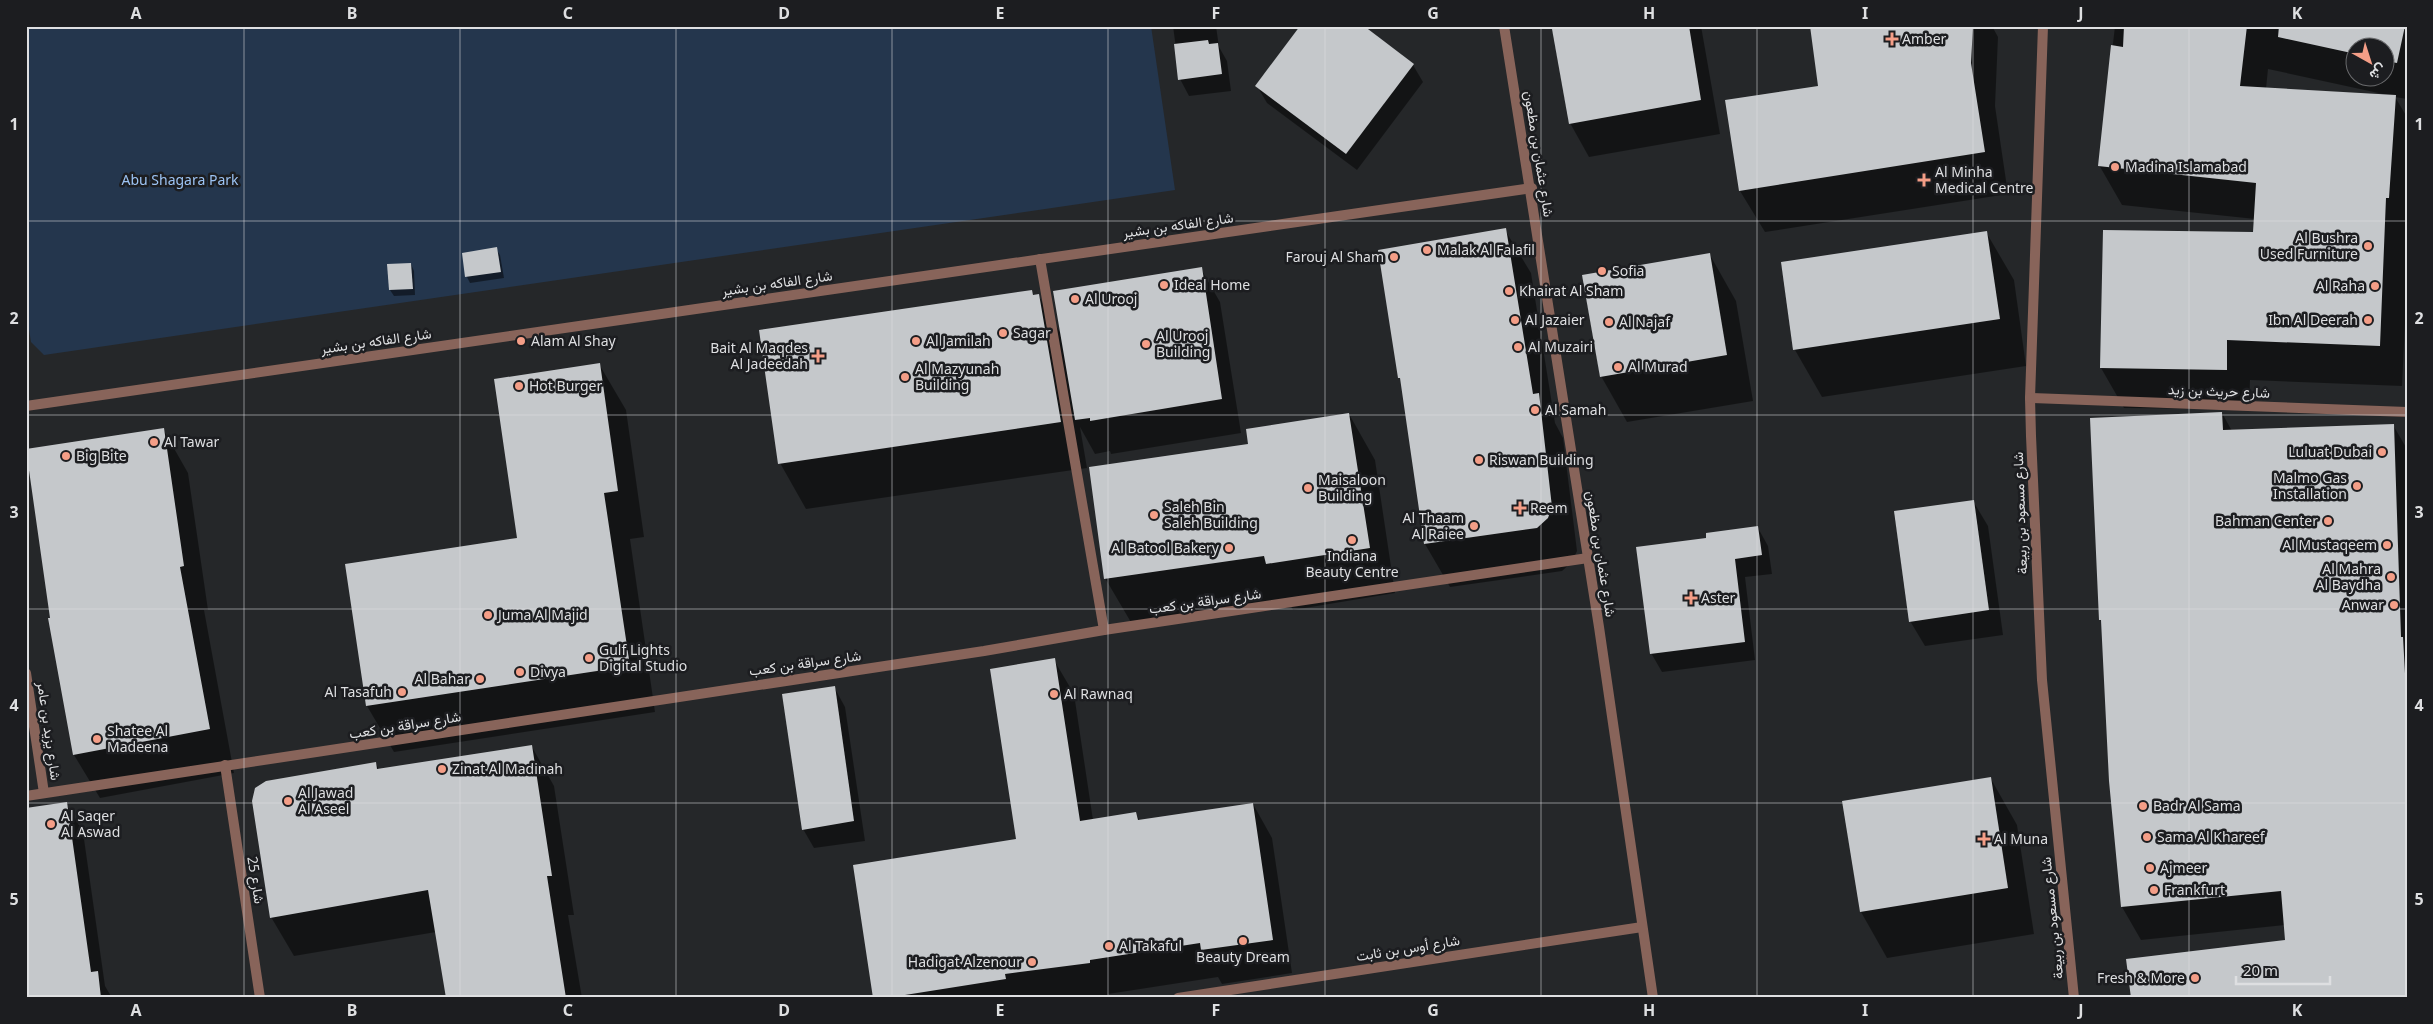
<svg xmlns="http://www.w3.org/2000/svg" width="2433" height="1024" font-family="'Noto Sans',Vazirmatn,sans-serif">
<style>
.green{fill:#24364d}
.shadow{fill:#0007;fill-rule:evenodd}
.building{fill:#c5c8cb}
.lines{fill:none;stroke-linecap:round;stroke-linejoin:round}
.street{stroke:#88645a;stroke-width:10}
.grid{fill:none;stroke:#dedfe1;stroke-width:1;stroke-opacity:0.55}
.poi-dot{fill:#f49e87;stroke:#1c1d20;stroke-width:2}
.labels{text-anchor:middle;stroke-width:5;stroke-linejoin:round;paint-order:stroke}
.poi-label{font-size:14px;fill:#dedfe1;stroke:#1c1d20;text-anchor:start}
.street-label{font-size:14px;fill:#dedfe1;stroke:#1c1d20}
.park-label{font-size:14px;fill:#9cc3f3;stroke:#1c1d20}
.neatline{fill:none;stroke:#dedfe1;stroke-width:2}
.grid-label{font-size:16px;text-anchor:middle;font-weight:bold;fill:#dedfe1}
</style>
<rect width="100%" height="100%" fill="#252729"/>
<path class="green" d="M26 26H1151L1175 190 44 355 31 342 26 311Z"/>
<g class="shadow">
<path d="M1173 26H1216L1219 47 1227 61 1231 91 1189 96 1180 79Z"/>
<path d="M1361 26 1413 65 1423 82 1357 170 1267 103 1257 86Z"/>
<path d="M1560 26H1701L1720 134 1589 157 1570 123Z"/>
<path d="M1811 26H1992L1998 37 1995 106 2008 194 1765 232 1740 191 1820 87Z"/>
<path d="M2115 26H2407V99L2395 97 2407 117V282L2402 386 2250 380 2249 409 2124 408 2101 368 2254 233 2255 219 2122 205 2099 165ZM2356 48H2386V78H2356ZM2268 69 2383 94 2266 89Z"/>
<path d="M1505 230 1531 273 1555 423 1563 438 1577 551 1572 562 1562 571 1450 587 1425 544 1402 383 1400 378Z"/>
<path d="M1986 232 2014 280 2026 366 1822 397 1795 350Z"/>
<path d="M496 249 500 255 504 278 470 283 467 277 463 254Z"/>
<path d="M1710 255 1736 301 1753 401 1627 422 1601 376Z"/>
<path d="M411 264 414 271 415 295 394 296 390 290Z"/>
<path d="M1201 269 1220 302 1241 433 1111 454 1110 451 1095 454 1080 427 1087 468 806 509 780 463 1032 292 1034 296 1038 295 1061 334Z"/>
<path d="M599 364 626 410 644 537 630 539 655 712 394 752 367 706 518 539Z"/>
<path d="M2222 413 2232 431 2393 425 2407 449V998L2287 941 2285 925 2141 940 2122 907 2110 781 2103 624 2100 619Z"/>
<path d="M1349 414 1375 460 1395 593 1293 610 1289 602 1132 624 1105 578 1249 445Z"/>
<path d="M163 429 188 473 208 610H204L234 773 100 798 74 755Z"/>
<path d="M1973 501 1988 526 2003 635 1925 646 1910 621Z"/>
<path d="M1758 528 1768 546 1772 574 1745 577 1755 660 1662 672 1651 653 1708 539Z"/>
<path d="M1054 660 1074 694 1093 820 1136 814 1140 821 1253 804 1272 838 1292 973 1222 984 1218 977 1108 994 1109 996 1099 998H874L1017 840Z"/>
<path d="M834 687 845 707 865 841 814 848 803 829Z"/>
<path d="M532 747 554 786 574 915H568L582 998H447L436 932 294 956 271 917 376 763 379 770Z"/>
<path d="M1991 779 2017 825 2034 934 1887 958 1861 912Z"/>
<path d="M66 804 83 832 105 986 112 998H26Z"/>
</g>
<g class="building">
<path d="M1300 26H1364L1414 64 1346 154 1255 86Z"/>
<path d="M1566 26H1689L1701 100 1569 124 1552 29Z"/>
<path d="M1810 26H1973L1971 63 1985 152 1739 191 1725 100 1818 86Z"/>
<path d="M2124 26H2247L2240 86 2396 95 2389 198H2386L2380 346 2227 340V370L2100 368 2103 230 2253 232 2256 183 2098 166 2111 45 2123 47Z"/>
<path d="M2279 26H2405L2397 63 2386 61V48H2356V54L2278 37Z"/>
<path d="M1208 40 1209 44 1218 43 1222 74 1178 80 1174 44Z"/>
<path d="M1506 228 1533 394 1539 393 1552 507 1548 518 1537 528 1424 544 1400 378H1398L1378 250Z"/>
<path d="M1987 231 2000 319 1793 350 1781 262Z"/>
<path d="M497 247 501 272 465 277 462 253Z"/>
<path d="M1710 253 1727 355 1600 377 1582 275Z"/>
<path d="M411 263 413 289 389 290 387 264Z"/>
<path d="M1202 267 1222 399 1090 421V418L1075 420 1053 291Z"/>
<path d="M1032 290 1033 295 1039 294 1061 422 778 464 759 330Z"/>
<path d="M600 363 618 491 604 493 630 666 366 706 345 564 517 538 494 379Z"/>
<path d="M2222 412 2223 430 2394 424 2401 637H2403L2407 710V998H2131L2126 959 2285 940 2281 891 2121 907 2109 781 2101 620H2099L2090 418Z"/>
<path d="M1349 413 1370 548 1266 564 1264 556 1104 579 1089 467 1248 444 1246 429Z"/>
<path d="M164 428 184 566 180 567 210 729 73 755 48 618H50L26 449Z"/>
<path d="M1974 500 1989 610 1909 622 1894 511Z"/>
<path d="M1758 526 1762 555 1735 559 1745 642 1650 654 1636 547 1706 538V533Z"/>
<path d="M1055 658 1080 821 1136 812 1138 820 1253 803 1273 940 1201 950 1200 943 1090 960V963L1005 974 1006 979 886 998H873L853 865 1016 839 990 669Z"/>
<path d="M835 686 854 821 802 830 782 694Z"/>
<path d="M532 745 552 876H547L566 998H446L428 890 270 918 252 801 255 788 266 781 376 762 377 769Z"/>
<path d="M1991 777 2008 888 1860 912 1842 801Z"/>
<path d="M67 802 91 972 98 971 101 998H26V808Z"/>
</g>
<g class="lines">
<g class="street">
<path d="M1504 26 1599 627 1653 998"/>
<path d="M2043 26 2030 398 2031 436 2042 680 2074 998"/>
<path d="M1040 259 1104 630"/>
<path d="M2030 398 2407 412"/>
<path d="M26 406 1532 188"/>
<path d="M26 673 44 793"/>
<path d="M225 765 260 998"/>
<path d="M26 796 984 651 1104 630 1588 558"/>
<path d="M1178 998 1642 927"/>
</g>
</g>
<path class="grid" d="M244 26V998M460 26V998M676 26V998M892 26V998M1108 26V998M1325 26V998M1541 26V998M1757 26V998M1973 26V998M2189 26V998M26 221H2407M26 415H2407M26 609H2407M26 803H2407"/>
<g class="poi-dot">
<path d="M1889.5 31.5h5v5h5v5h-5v5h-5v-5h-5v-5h5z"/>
<circle cx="2115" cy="167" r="5"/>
<path d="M1921.5 172.5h5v5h5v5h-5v5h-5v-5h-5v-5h5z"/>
<circle cx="2368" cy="246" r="5"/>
<circle cx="1427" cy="250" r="5"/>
<circle cx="1394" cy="257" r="5"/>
<circle cx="1602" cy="271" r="5"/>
<circle cx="1164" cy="285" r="5"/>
<circle cx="2375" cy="286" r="5"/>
<circle cx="1509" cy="291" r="5"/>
<circle cx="1075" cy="299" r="5"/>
<circle cx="1515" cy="320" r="5"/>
<circle cx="2368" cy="320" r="5"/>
<circle cx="1609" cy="322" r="5"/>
<circle cx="1003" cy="333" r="5"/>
<circle cx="521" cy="341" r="5"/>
<circle cx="916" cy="341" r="5"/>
<circle cx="1146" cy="344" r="5"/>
<circle cx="1518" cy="347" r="5"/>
<path d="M815.5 348.5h5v5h5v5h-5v5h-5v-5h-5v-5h5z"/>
<circle cx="1618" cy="367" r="5"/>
<circle cx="905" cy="377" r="5"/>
<circle cx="519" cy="386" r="5"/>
<circle cx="1535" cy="410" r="5"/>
<circle cx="154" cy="442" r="5"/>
<circle cx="2382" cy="452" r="5"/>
<circle cx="66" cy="456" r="5"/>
<circle cx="1479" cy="460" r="5"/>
<circle cx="2357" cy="486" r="5"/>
<circle cx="1308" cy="488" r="5"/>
<path d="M1517.5 500.5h5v5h5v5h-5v5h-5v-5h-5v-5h5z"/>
<circle cx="1154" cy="515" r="5"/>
<circle cx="2328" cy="521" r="5"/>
<circle cx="1474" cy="526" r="5"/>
<circle cx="1352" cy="540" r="5"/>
<circle cx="2387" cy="545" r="5"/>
<circle cx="1229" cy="548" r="5"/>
<circle cx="2391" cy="577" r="5"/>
<path d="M1688.5 590.5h5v5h5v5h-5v5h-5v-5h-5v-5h5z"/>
<circle cx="2394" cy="605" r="5"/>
<circle cx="488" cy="615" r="5"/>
<circle cx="589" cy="658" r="5"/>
<circle cx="520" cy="672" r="5"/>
<circle cx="480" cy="679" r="5"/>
<circle cx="402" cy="692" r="5"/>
<circle cx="1054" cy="694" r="5"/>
<circle cx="97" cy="739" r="5"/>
<circle cx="442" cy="769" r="5"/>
<circle cx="288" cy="801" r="5"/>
<circle cx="2143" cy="806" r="5"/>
<circle cx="51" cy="824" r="5"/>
<circle cx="2147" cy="837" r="5"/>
<path d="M1981.5 831.5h5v5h5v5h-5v5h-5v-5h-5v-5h5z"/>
<circle cx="2150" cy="868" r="5"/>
<circle cx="2154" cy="890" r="5"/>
<circle cx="1243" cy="941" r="5"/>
<circle cx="1109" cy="946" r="5"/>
<circle cx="1032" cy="962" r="5"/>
<circle cx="2195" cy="978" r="5"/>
</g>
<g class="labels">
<g class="poi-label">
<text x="1902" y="44">Amber</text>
<text x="2125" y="172">Madina Islamabad</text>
<text x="1935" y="177">Al Minha<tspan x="1935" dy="16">Medical Centre</tspan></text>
<text x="2358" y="243" text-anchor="end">Al Bushra<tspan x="2358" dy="16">Used Furniture</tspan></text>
<text x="1437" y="255">Malak Al Falafil</text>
<text x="1384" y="262" text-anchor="end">Farouj Al Sham</text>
<text x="1612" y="276">Sofia</text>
<text x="1174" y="290">Ideal Home</text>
<text x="2365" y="291" text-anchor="end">Al Raha</text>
<text x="1519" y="296">Khairat Al Sham</text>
<text x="1085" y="304">Al Urooj</text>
<text x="1525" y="325">Al Jazaier</text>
<text x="2358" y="325" text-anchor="end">Ibn Al Deerah</text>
<text x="1619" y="327">Al Najaf</text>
<text x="1013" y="338">Sagar</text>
<text x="1156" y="341">Al Urooj<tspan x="1156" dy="16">Building</tspan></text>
<text x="531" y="346">Alam Al Shay</text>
<text x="926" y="346">Al Jamilah</text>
<text x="1528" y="352">Al Muzairi</text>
<text x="808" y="353" text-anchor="end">Bait Al Maqdes<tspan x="808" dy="16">Al Jadeedah</tspan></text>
<text x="1628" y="372">Al Murad</text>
<text x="915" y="374">Al Mazyunah<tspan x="915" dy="16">Building</tspan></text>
<text x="529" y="391">Hot Burger</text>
<text x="1545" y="415">Al Samah</text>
<text x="164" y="447">Al Tawar</text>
<text x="2372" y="457" text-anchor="end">Luluat Dubai</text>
<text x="76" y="461">Big Bite</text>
<text x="1489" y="465">Riswan Building</text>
<text x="2347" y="483" text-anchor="end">Malmo Gas<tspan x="2347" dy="16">Installation</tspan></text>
<text x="1318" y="485">Maisaloon<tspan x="1318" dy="16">Building</tspan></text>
<text x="1164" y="512">Saleh Bin<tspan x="1164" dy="16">Saleh Building</tspan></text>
<text x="1530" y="513">Reem</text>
<text x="1464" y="523" text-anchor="end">Al Thaam<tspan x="1464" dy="16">Al Raiee</tspan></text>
<text x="2318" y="526" text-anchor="end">Bahman Center</text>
<text x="2377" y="550" text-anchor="end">Al Mustaqeem</text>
<text x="1219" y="553" text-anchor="end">Al Batool Bakery</text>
<text x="1352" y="561" text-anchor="middle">Indiana<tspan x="1352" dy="16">Beauty Centre</tspan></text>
<text x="2381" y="574" text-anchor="end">Al Mahra<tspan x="2381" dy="16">Al Baydha</tspan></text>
<text x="1701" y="603">Aster</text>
<text x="2384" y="610" text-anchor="end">Anwar</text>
<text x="498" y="620">Juma Al Majid</text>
<text x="599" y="655">Gulf Lights<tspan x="599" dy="16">Digital Studio</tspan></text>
<text x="530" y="677">Divya</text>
<text x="470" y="684" text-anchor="end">Al Bahar</text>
<text x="392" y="697" text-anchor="end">Al Tasafuh</text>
<text x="1064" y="699">Al Rawnaq</text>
<text x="107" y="736">Shatee Al<tspan x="107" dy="16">Madeena</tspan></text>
<text x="452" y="774">Zinat Al Madinah</text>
<text x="298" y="798">Al Jawad<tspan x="298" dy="16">Al Aseel</tspan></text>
<text x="2153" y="811">Badr Al Sama</text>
<text x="61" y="821">Al Saqer<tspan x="61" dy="16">Al Aswad</tspan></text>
<text x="2157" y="842">Sama Al Khareef</text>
<text x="1994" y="844">Al Muna</text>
<text x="2160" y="873">Ajmeer</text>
<text x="2164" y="895">Frankfurt</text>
<text x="1119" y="951">Al Takaful</text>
<text x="1243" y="962" text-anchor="middle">Beauty Dream</text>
<text x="1022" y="967" text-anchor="end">Hadigat Alzenour</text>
<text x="2185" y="983" text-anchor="end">Fresh &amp; More</text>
</g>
<g class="street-label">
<text transform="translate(1539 154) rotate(81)" y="5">شارع عثمان بن مظعون</text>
<text transform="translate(1178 225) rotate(-8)" y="5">شارع الفاكه بن بشير</text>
<text transform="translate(777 283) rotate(-8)" y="5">شارع الفاكه بن بشير</text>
<text transform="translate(376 341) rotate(-8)" y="5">شارع الفاكه بن بشير</text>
<text transform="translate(2219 391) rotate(2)" y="5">شارع حريث بن زيد</text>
<text transform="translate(2020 513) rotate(-92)" y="5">شارع مسعود بن ربيعة</text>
<text transform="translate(1601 554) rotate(81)" y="5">شارع عثمان بن مظعون</text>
<text transform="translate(1205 601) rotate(-8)" y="5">شارع سراقة بن كعب</text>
<text transform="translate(805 663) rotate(-8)" y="5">شارع سراقة بن كعب</text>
<text transform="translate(405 725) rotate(-9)" y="5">شارع سراقة بن كعب</text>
<text transform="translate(49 731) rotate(82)" y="5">شارع يزيد بن عامر</text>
<text transform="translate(256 880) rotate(81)" y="5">شارع 25</text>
<text transform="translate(2052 918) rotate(-96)" y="5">شارع مسعود بن ربيعة</text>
<text transform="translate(1408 948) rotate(-9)" y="5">شارع أوس بن ثابت</text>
</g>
<g class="park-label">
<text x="180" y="185">Abu Shagara Park</text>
</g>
</g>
<rect width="2433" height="1024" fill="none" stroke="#1c1d20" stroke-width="55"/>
<g transform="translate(2370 62) rotate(141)"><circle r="24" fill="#1c1d20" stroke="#6a6b6d"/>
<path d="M0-4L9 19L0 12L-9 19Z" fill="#f49e87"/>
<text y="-8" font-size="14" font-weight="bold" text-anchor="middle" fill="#dedfe1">ش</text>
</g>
<path d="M2236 976v8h94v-8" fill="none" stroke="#dedfe1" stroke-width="2.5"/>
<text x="2243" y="976" font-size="15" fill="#dedfe1" stroke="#1c1d20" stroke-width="4" paint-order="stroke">20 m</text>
<rect x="28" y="28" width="2378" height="968" class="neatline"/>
<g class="grid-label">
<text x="136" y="19">A</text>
<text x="352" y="19">B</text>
<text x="568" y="19">C</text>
<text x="784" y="19">D</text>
<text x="1000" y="19">E</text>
<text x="1216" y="19">F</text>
<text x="1433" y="19">G</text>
<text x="1649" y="19">H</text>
<text x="1865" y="19">I</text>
<text x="2081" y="19">J</text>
<text x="2297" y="19">K</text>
<text x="14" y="130">1</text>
<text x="2419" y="130">1</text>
<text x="14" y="324">2</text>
<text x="2419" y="324">2</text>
<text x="14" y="518">3</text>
<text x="2419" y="518">3</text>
<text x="14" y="711">4</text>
<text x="2419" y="711">4</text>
<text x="14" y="905">5</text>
<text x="2419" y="905">5</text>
<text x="136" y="1016">A</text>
<text x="352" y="1016">B</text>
<text x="568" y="1016">C</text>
<text x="784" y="1016">D</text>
<text x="1000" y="1016">E</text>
<text x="1216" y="1016">F</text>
<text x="1433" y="1016">G</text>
<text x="1649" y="1016">H</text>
<text x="1865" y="1016">I</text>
<text x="2081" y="1016">J</text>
<text x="2297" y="1016">K</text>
</g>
</svg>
